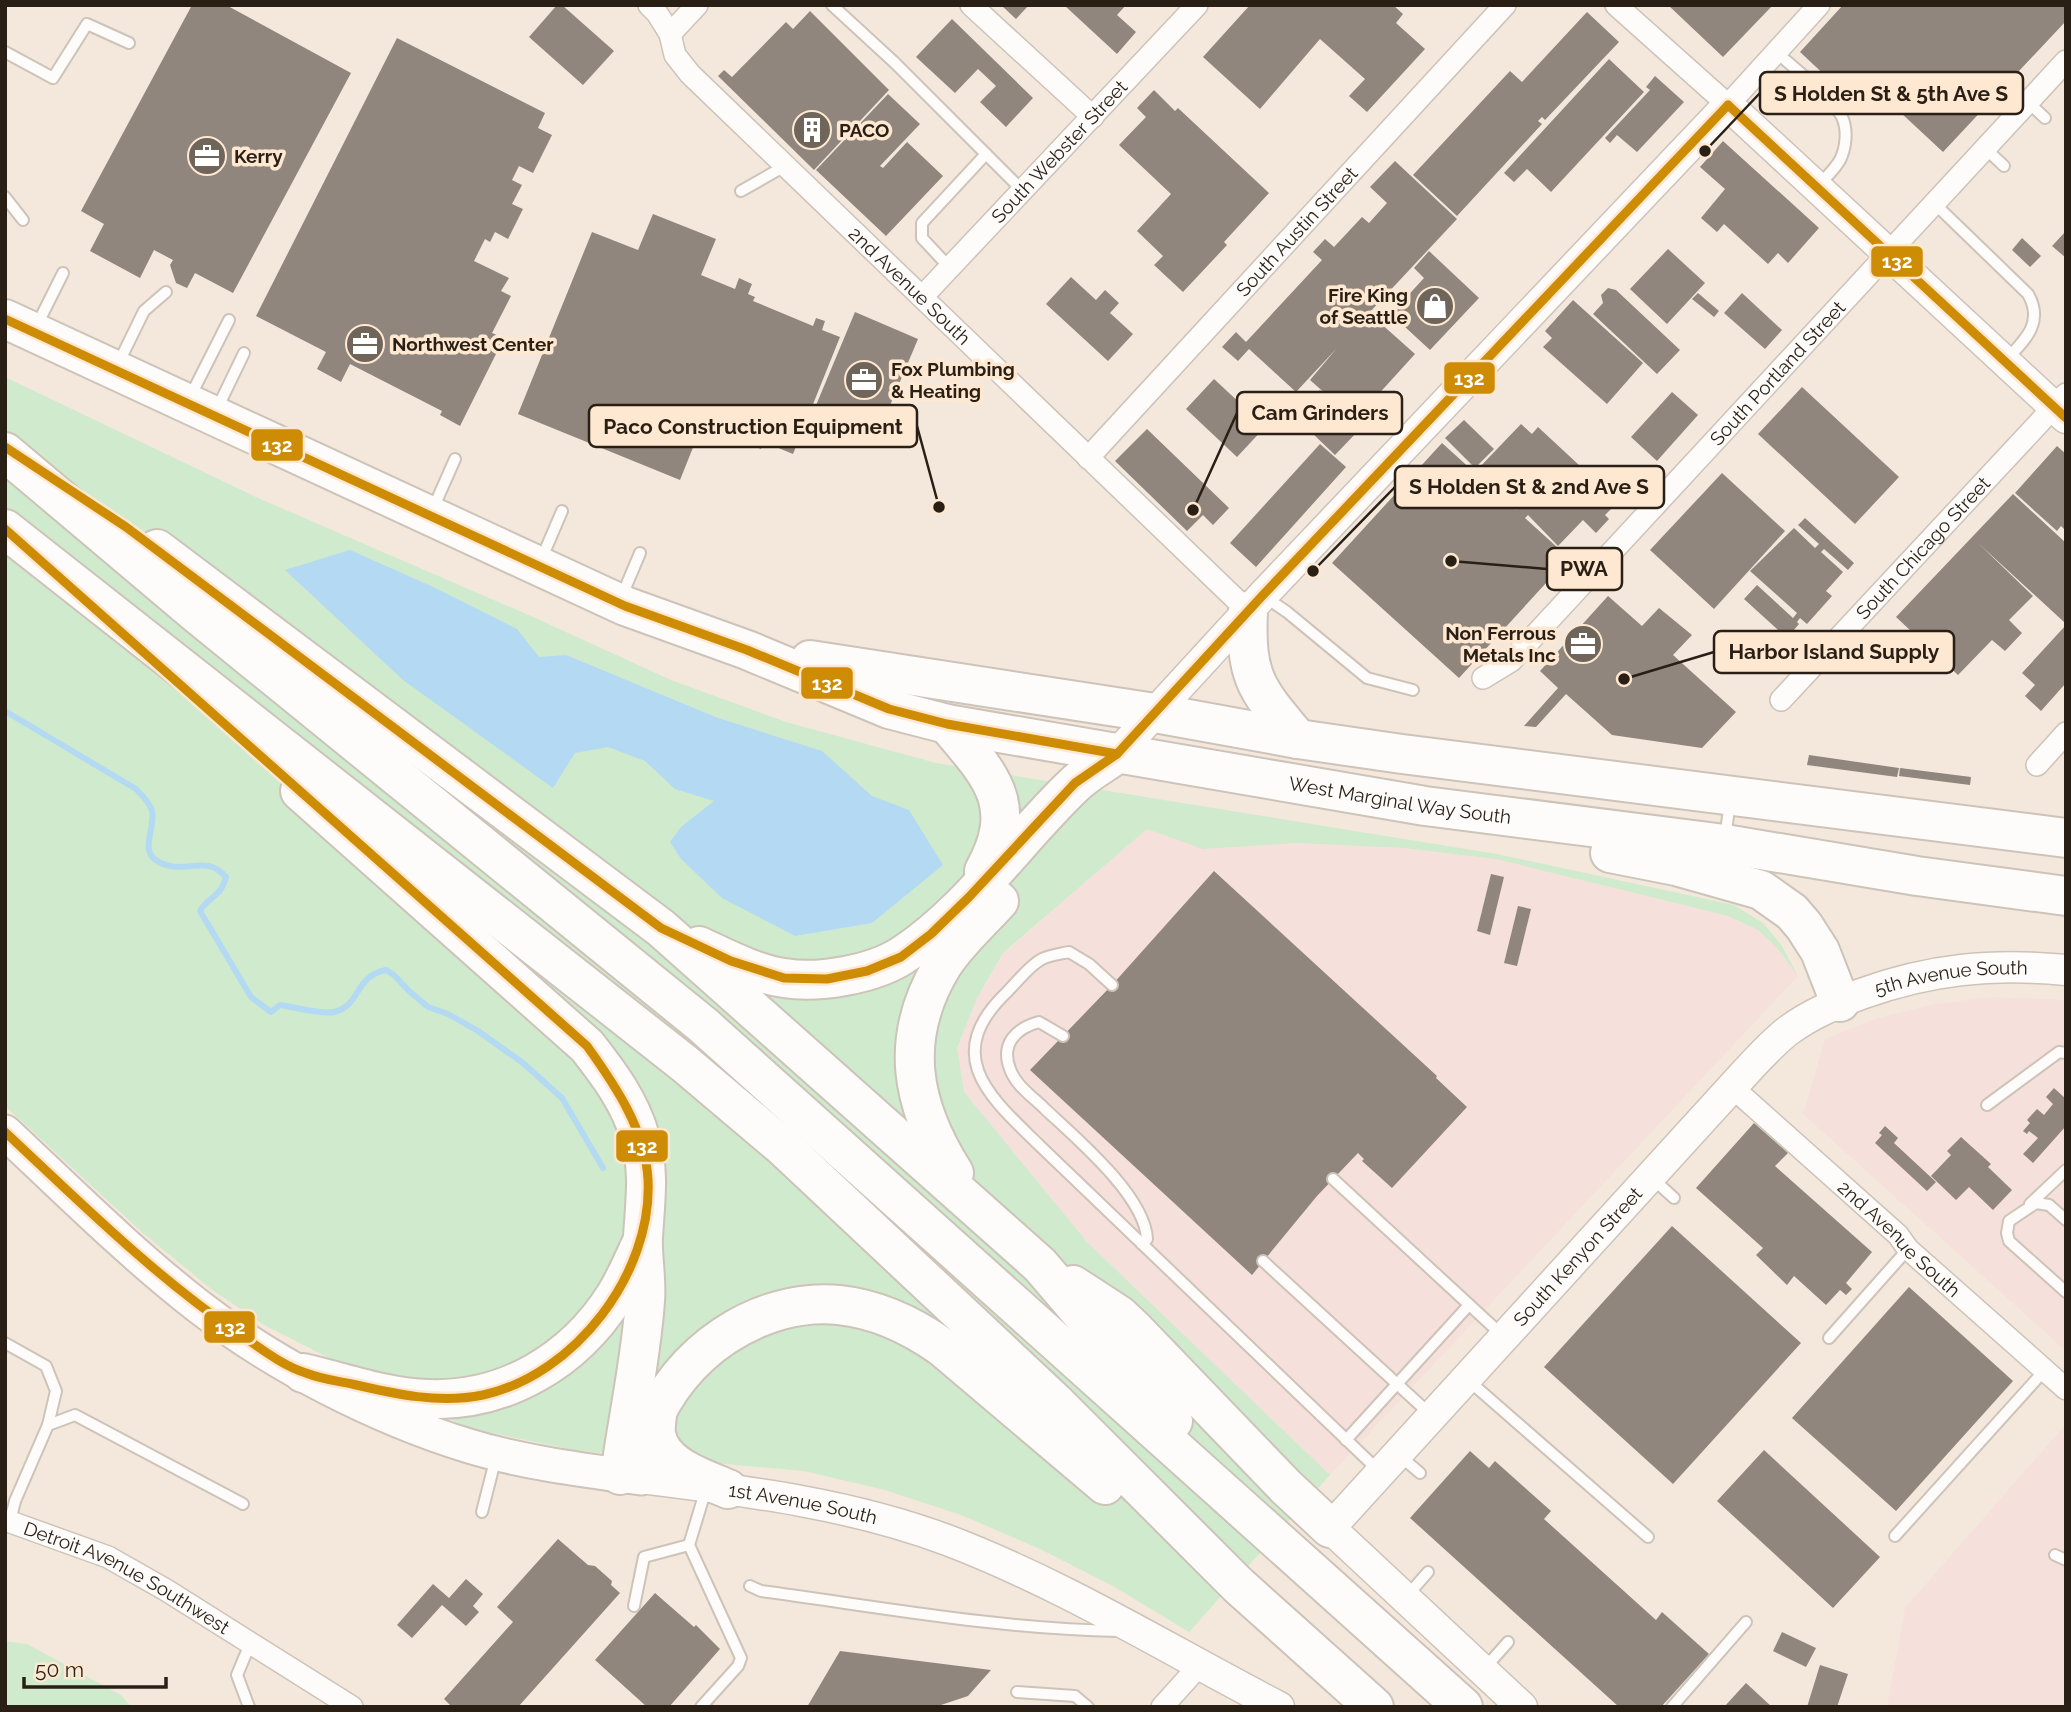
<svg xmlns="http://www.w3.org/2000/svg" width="2071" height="1712" font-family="Raleway,sans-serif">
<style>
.industrial{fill:#f5e0db}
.green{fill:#cfeacd}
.water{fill:#b4d9f3}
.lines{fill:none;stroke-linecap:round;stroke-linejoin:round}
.stream{stroke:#b4d9f3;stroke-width:6}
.building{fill:#90867d}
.lane-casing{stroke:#cdc3b8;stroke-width:14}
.street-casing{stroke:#cdc3b8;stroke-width:24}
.secondary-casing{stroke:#cdc3b8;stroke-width:33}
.primary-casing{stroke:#cdc3b8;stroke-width:37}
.highway-casing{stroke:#cdc3b8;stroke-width:42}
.lane{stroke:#fdfcfa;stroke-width:10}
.street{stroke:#fdfcfa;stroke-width:21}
.secondary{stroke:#fdfcfa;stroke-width:30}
.primary{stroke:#fdfcfa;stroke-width:33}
.highway{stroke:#fdfcfa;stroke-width:38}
.bus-1-casing{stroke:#fee8d1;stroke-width:14}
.bus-1{stroke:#ce8b04;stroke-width:9}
.labels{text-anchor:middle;stroke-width:7;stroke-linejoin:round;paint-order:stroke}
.poi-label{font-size:19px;font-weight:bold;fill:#291f15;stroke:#fee8d1;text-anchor:start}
.street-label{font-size:19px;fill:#291f15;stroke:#fee8d1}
.leader{fill:none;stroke:#291f15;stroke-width:2.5}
.callout-dot{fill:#291f15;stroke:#fee8d1;stroke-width:2.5}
.callout{fill:#fee8d1;stroke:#291f15;stroke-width:2.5}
.callout-label{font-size:21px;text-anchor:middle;font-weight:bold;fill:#291f15}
.line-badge{stroke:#fee8d1;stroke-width:2.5}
.badge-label{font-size:19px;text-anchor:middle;font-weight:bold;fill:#fff}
</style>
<rect width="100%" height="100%" fill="#f4e8dc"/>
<g class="industrial">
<path d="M1147 829 1203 849 1297 843 1404 848 1496 859 1728 916 1758 930 1778 949 1798 976 1330 1475 1087 1242 964 1092 957 1049 977 998 1003 954Z"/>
<path d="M1992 997 2066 1000V1351L1803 1114 1825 1039 1878 1018 1935 1004Z"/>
<path d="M2066 1424V1707H1887L1905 1608Z"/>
</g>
<g class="green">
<path d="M5 377 258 498 531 616 671 680 786 722 936 763 1497 854 1734 905 1763 923 1782 946 1798 976 1778 949 1758 930 1728 916 1496 859 1404 848 1297 843 1203 849 1147 829 1003 953 977 998 957 1048 964 1092 1087 1242 1330 1475 1189 1632 1113 1586 1040 1549 961 1515 885 1490 804 1471 578 1451 468 1428 264 1325 211 1289 143 1233 5 1106Z"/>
<path d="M5 1641 27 1644 121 1695 131 1707H5Z"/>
</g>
<path class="water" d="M350 550 431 586 517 629 539 657 566 655 718 718 822 751 872 796 909 810 943 865 872 923 795 936 722 898 681 859 670 842 681 827 714 801 675 789 645 761 608 747 575 753 553 788 403 680 285 570Z"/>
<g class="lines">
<path class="stream" d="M5 711 136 789C142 795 150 803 152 811 156 828 138 852 159 862 185 876 206 853 226 877 220 899 208 896 200 911L251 997 271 1012 280 1005C294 1007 322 1015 334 1012 362 1005 353 977 386 970L394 975 409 991 428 1007 448 1014 478 1031 523 1063 562 1098 603 1168"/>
</g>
<g class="building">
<path d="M192 5H226L351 73 233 293 195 273 187 288 176 283 170 265 173 260 154 250 140 278 90 251 104 224 81 211Z"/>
<path d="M557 5H562L614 51 583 85 529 37Z"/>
<path d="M1001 5H1029L1016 19Z"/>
<path d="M1064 5H1126L1117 15 1136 32 1117 54Z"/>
<path d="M1250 5H1393L1403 14 1396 23 1425 49 1367 112 1349 96 1365 79 1320 39 1260 109 1203 57Z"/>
<path d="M1668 5H1773L1723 57Z"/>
<path d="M1843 5H2066V21L1943 152 1857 72 1848 82 1838 73 1831 81 1800 52Z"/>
<path d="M810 11 889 90 814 170 718 76 724 70 732 77 786 22 793 29Z"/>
<path d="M1587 12 1619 42 1545 120 1542 117 1538 121 1542 124 1457 216 1413 175 1510 71 1522 82Z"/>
<path d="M952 19 1033 98 1006 127 980 102 996 86 978 69 955 93 916 57Z"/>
<path d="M397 38 545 113 538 128 552 135 533 173 519 166 512 180 522 185 512 204 523 209 508 239 495 232 490 242 485 239 474 261 509 278 501 291 511 296 492 333 504 338 460 426 440 415 442 411 350 364 341 382 317 369 326 352 256 316Z"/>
<path d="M1609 59 1644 92 1551 192 1527 169 1514 182 1504 173Z"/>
<path d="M1655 76 1684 102 1637 152 1617 135 1610 143 1605 138 1650 90 1646 87Z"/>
<path d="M1154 90 1175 111 1178 108 1269 193 1224 242 1227 245 1183 292 1154 265 1163 256 1137 231 1171 194 1119 145 1146 117 1137 108Z"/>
<path d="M888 94 920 124 880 166 883 168 907 142 943 176 886 236 816 170Z"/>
<path d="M1723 141 1819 228 1788 263 1778 253 1768 264 1724 224 1717 232 1701 218 1725 189 1700 167Z"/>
<path d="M1395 161 1457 219 1369 313 1415 354 1355 420 1310 380 1337 348 1296 392 1249 349 1238 361 1222 347 1236 332 1246 342 1322 260 1313 252 1325 239 1334 247 1362 217 1369 223 1387 203 1370 187Z"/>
<path d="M653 214 716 239 701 275 735 289 739 278 752 284 748 294 755 297 753 301 813 326 816 318 825 321 822 330 840 337 793 454 764 442 761 449 702 425 680 480 518 414 592 232 638 250Z"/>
<path d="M2066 231V258L2052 246Z"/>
<path d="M2022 238 2041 256 2030 267 2012 250Z"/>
<path d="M1668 249 1705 283 1667 324 1630 289Z"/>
<path d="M1429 251 1479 298 1430 350 1391 314 1424 278 1414 268Z"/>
<path d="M1071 277 1096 300 1105 290 1119 303 1110 313 1133 334 1108 361 1046 304Z"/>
<path d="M1608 288 1616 290 1680 350 1657 374 1593 314 1603 303 1601 295Z"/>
<path d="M1698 293 1719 311 1714 317 1692 299Z"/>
<path d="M1742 293 1782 330 1765 349 1724 313Z"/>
<path d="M1573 300 1643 363 1607 404 1543 347 1552 338 1545 331Z"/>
<path d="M855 312 918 339 872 448 809 422Z"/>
<path d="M1214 379 1242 405 1249 398 1257 406 1251 412 1266 426 1237 457 1186 409Z"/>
<path d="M1802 387 1899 477 1855 524 1758 434Z"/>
<path d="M1320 390 1360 429 1335 455 1288 410 1296 401 1304 408Z"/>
<path d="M1672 392 1698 415 1657 461 1631 437Z"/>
<path d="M1464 420 1494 449 1475 468 1445 438Z"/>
<path d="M1521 424 1532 434 1538 427 1607 491 1601 497 1613 507 1605 515 1609 519 1596 533 1583 520 1558 546 1528 515 1525 518 1569 558 1459 678 1332 563 1442 443 1516 510 1476 471Z"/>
<path d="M1147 429 1229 508 1213 525 1203 515 1187 531 1115 461Z"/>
<path d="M1320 444 1346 467 1256 567 1230 543Z"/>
<path d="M2057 446 2066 454V531L2061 526 2057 531 2015 493Z"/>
<path d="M1722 473 1785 531 1714 609 1650 550Z"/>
<path d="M2013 494 2066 543V619L2064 622 1977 542 2033 596 2009 620 2022 633 2005 651 1992 640 1958 675 1896 617Z"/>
<path d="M1805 518 1854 563 1848 570 1824 549 1821 552 1843 572 1826 591 1832 596 1807 624 1800 618 1797 622 1799 624 1787 638 1744 599 1757 585 1793 618 1797 613 1750 571 1794 528 1815 548 1819 544 1798 525Z"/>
<path d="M1608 596 1642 626 1659 608 1692 635 1673 655 1736 712 1702 748 1612 735 1566 694 1536 727 1524 726 1558 688 1540 671Z"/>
<path d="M2066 625V683L2041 711 2025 696 2035 685 2022 673Z"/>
<path d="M1809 755 1899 768 1897 777 1807 765Z"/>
<path d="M1900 768 1971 777 1970 785 1899 776Z"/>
<path d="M1214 871 1437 1076 1436 1078 1467 1107 1392 1188 1362 1161 1364 1159 1358 1153 1317 1196 1252 1275 1030 1070 1112 985Z"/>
<path d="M1491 874 1504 877 1490 935 1477 931Z"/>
<path d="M1518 906 1531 909 1517 966 1504 963Z"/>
<path d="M2054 1088 2066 1099V1126L2033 1163 2023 1154 2038 1138 2029 1131 2027 1134 2023 1131 2030 1123 2027 1120 2037 1109 2044 1115 2053 1104 2046 1097Z"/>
<path d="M1754 1123 1788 1153 1775 1166 1872 1252 1846 1283 1852 1289 1846 1295 1840 1290 1826 1305 1794 1276 1787 1285 1756 1255 1763 1248 1696 1188Z"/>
<path d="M1885 1126 1898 1138 1894 1143 1936 1182 1927 1191 1875 1143 1882 1135 1879 1133Z"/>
<path d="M1961 1137 1991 1164 1988 1167 2012 1190 1993 1210 1969 1187 1956 1200 1931 1176 1951 1155 1947 1151Z"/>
<path d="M1672 1226 1801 1343 1673 1484 1544 1367Z"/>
<path d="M1909 1287 2013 1381 1896 1511 1792 1418Z"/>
<path d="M1764 1450 1880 1557 1833 1608 1717 1501Z"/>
<path d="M1470 1451 1489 1468 1495 1461 1551 1511 1544 1519 1656 1620 1662 1612 1709 1654 1661 1707H1619L1410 1518Z"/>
<path d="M558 1539 588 1565 595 1566 612 1581 611 1585 620 1593 518 1707H452L444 1699 513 1622 497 1607Z"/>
<path d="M466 1579 483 1594 473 1606 479 1612 466 1626 442 1605 412 1638 397 1625 433 1584 449 1598Z"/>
<path d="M655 1593 694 1627 696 1625 720 1649 669 1707H647L595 1660Z"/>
<path d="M1782 1632 1816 1648 1806 1667 1773 1651Z"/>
<path d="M840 1651 991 1670 968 1696 935 1707H807Z"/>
<path d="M1820 1665 1848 1674 1837 1707H1807Z"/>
<path d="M1746 1683 1772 1707H1724Z"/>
</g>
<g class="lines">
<defs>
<g id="lane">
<path d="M832 5 895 63 1023 191"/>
<path d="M5 52 53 78 87 24 129 43"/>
<path d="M1776 52C1793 67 1832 98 1842 117 1848 130 1846 148 1840 160 1835 169 1826 177 1819 185"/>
<path d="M2028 102 2045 118"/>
<path d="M1986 149 2004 166"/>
<path d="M741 191 785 166"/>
<path d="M5 197 23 220"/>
<path d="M1935 204 2028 294C2044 322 2026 339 2007 359"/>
<path d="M950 268 922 238V223L986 154"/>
<path d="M36 327 63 273"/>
<path d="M118 364 144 311 166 292"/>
<path d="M190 397 229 320"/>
<path d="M216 411 244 353"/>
<path d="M432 511 455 459"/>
<path d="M541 560 562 511"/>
<path d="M1265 597 1287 612 1367 678 1413 690"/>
<path d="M621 598 640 553"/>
<path d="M1725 838 1730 802"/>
<path d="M1112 985 1089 964 1069 952C1060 954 1050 955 1042 959 1030 965 1017 982 1007 992 940 1056 990 1097 1040 1146L1379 1471"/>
<path d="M1063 1036 1039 1022C1017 1028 1000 1043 1010 1069 1016 1086 1033 1097 1045 1109 1076 1138 1145 1196 1147 1239L1142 1244"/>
<path d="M1987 1105 2059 1052 2066 1053"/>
<path d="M1333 1179 1502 1335"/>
<path d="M1653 1179 1674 1198"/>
<path d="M2030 1204 2066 1170"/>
<path d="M2066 1220 2049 1205 2036 1203 2009 1221 2007 1233 2009 1241 2066 1292"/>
<path d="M1263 1261 1431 1415"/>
<path d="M1829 1338 1908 1249"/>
<path d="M5 1343 46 1366 56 1391 48 1425"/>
<path d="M1468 1380 1648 1537"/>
<path d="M1346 1440 1469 1305"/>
<path d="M1400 1456 1420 1473"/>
<path d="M482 1512 496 1457"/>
<path d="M10 1521 15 1501 48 1425 75 1415 243 1504"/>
<path d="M1895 1536 2044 1371"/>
<path d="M689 1545 741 1658 738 1666 701 1707"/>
<path d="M2055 1555 2066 1560"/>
<path d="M750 1586 761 1591C880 1607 999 1629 1118 1631"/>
<path d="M1407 1596 1428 1572"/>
<path d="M634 1606 644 1557 689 1545 706 1489"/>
<path d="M1485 1668 1508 1642"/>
<path d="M1017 1692 1075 1696 1088 1707"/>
<path d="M249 1707 237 1675 250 1644"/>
<path d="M1672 1707 1746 1622"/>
</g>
<g id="street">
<path id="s1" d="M649 5 657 13 670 34 675 55 690 74 1248 611"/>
<path d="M971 5 1093 117"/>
<path d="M1616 5 1728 105 1819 5"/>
<path d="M670 34 697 5"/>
<path id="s2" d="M922 297 1197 5"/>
<path id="s3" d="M1088 458 1505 5"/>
<path id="s4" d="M1483 678 1511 661 2066 61"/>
<path id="s5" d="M1781 700 2066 394"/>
<path d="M2037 765 2066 733"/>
<path id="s6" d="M1732 1087 1898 1235 1908 1249 2066 1389"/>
<path id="s7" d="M5 1520 108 1557 166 1590 352 1707"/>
<path d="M1162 1707 1199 1666"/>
</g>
<g id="secondary">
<path d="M1117 754 1263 595 1728 105 2066 418"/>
<path id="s8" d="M641 1478C745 1491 848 1503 947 1540 1063 1584 1169 1650 1279 1707"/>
<path id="s9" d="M1522 1707 1330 1528 1732 1087C1750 1068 1768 1046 1789 1030 1811 1014 1835 1004 1861 994 1930 969 1992 963 2066 970"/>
</g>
<path id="primary" d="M5 1132C68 1191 130 1253 198 1306 274 1365 377 1418 469 1446 525 1463 584 1470 641 1478"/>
<g id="highway">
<path id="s10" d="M5 319 625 606 747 650 889 709 947 724 1425 806 1725 844 1917 876 2066 896"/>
<path d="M5 452 197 614 703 1025 1463 1707"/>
<path d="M5 529 685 1064 782 1146 1055 1402 1238 1585 1374 1707"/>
<path d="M157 549 661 928 1040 1265 1173 1421"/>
<path d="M1248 611C1245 678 1256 689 1298 739"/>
<path d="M810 660 1155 713 1298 739 1402 754 2066 838"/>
<path d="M947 724C990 775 1021 804 984 871"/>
<path d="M300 791 587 1046C609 1074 630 1102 640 1137 650 1172 645 1203 643 1237 642 1258 647 1280 645 1301 641 1359 628 1417 620 1475"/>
<path d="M1610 853 1676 866 1761 890 1792 912 1804 926 1820 951 1840 1002"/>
<path d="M699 946C725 958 755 974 784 978 819 984 874 974 903 955 970 911 1016 840 1074 785 1086 773 1103 764 1117 754"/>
<path d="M954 1173C911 1105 898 1039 942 966 957 942 980 922 999 901"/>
<path d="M1073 1285 1119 1315 1134 1329 1286 1487 1330 1528"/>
<path d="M303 1373C343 1382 386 1398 428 1399 505 1402 574 1361 615 1296 625 1280 633 1261 641 1244"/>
<path d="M657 1412C657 1419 655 1428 656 1434 661 1466 703 1478 728 1489"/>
<path d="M643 1465C645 1453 646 1440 650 1428 677 1354 759 1297 839 1305 877 1309 911 1325 942 1347L1105 1485"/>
</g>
</defs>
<use href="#lane" class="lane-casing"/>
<use href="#street" class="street-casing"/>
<use href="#secondary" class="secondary-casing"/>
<use href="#primary" class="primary-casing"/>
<use href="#highway" class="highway-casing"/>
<use href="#lane" class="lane"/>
<use href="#street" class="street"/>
<use href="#secondary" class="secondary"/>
<use href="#primary" class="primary"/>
<use href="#highway" class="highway"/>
<defs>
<g id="bus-1">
<path d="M1728 105 2066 418"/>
<path d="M5 319 625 606 747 650 889 709 947 724 1117 754"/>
<path d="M5 447 126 527 661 928 731 961 784 978 827 979 867 971 901 957 931 934 969 897 1075 783 1117 754 1263 595 1728 105"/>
<path d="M5 529 587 1046C615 1085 645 1129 648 1179 653 1273 575 1375 483 1395 439 1404 395 1394 352 1384 337 1381 321 1379 306 1373 281 1365 259 1347 238 1333 153 1275 80 1202 5 1132"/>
</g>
</defs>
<use href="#bus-1" class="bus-1-casing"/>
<use href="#bus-1" class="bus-1"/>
</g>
<defs>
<symbol id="building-disc" viewBox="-11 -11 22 22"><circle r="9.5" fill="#70655b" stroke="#fee8d1"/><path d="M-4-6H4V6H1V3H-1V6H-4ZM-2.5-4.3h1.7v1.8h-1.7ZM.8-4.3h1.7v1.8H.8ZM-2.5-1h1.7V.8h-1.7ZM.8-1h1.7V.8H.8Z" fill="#fff"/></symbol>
<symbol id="office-disc" viewBox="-11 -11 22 22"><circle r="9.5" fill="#70655b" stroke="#fee8d1"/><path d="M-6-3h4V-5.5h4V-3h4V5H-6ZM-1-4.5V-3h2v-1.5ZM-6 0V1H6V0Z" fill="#fff"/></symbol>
<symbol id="shop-disc" viewBox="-11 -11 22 22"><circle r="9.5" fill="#70655b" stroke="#fee8d1"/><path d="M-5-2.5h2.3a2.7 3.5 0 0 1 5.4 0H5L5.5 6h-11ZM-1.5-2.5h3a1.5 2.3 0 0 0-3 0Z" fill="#fff"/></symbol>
</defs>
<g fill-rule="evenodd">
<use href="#building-disc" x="790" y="108" width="44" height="44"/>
<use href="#office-disc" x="185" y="134" width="44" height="44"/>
<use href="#shop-disc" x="1413" y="284" width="44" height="44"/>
<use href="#office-disc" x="343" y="322" width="44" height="44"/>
<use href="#office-disc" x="842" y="358" width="44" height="44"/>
<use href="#office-disc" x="1561" y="622" width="44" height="44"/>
</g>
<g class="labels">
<g class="poi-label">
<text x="839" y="137">PACO</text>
<text x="234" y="163">Kerry</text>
<text x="1408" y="302" text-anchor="end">Fire King<tspan x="1408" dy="22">of Seattle</tspan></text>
<text x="392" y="351">Northwest Center</text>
<text x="891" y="376">Fox Plumbing<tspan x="891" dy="22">&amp; Heating</tspan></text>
<text x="1556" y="640" text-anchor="end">Non Ferrous<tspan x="1556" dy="22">Metals Inc</tspan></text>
</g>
<g class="street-label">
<text dy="7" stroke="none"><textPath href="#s2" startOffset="200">South Webster Street</textPath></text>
<text dy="7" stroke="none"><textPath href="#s3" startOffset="308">South Austin Street</textPath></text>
<text dy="7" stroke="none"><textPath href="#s1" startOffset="387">2nd Avenue South</textPath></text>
<text dy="7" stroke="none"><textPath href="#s4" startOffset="425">South Portland Street</textPath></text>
<text dy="7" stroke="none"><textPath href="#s5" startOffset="208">South Chicago Street</textPath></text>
<text dy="7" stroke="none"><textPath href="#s10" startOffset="1486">West Marginal Way South</textPath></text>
<text dy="7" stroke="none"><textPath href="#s9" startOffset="1113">5th Avenue South</textPath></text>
<text dy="7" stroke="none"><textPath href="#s6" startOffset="226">2nd Avenue South</textPath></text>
<text dy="7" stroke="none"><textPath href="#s9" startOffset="630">South Kenyon Street</textPath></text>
<text dy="7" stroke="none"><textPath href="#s8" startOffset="164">1st Avenue South</textPath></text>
<text dy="7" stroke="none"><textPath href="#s7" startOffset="135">Detroit Avenue Southwest</textPath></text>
</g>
</g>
<path class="leader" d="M1705 151L1760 93M1193 510L1237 413M939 507L917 426M1313 571L1395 487M1451 561L1547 569M1624 679L1714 652"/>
<g class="callout-dot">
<circle cx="1705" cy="151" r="7"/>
<circle cx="1193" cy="510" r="7"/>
<circle cx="939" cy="507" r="7"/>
<circle cx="1313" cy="571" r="7"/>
<circle cx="1451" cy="561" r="7"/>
<circle cx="1624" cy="679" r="7"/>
</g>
<g class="callout">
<rect x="1760" y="72" width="263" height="42" rx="7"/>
<rect x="1237" y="392" width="165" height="42" rx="7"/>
<rect x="589" y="405" width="328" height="42" rx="7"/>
<rect x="1395" y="466" width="269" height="42" rx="7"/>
<rect x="1547" y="548" width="75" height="42" rx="7"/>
<rect x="1714" y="631" width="240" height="42" rx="7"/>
</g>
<g class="callout-label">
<text x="1891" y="101">S Holden St &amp; 5th Ave S</text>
<text x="1320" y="420">Cam Grinders</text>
<text x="753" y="434">Paco Construction Equipment</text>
<text x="1529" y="494">S Holden St &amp; 2nd Ave S</text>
<text x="1584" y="576">PWA</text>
<text x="1834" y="659">Harbor Island Supply</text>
</g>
<g class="line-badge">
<rect x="1870" y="245" width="54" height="33" rx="7" fill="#ce8b04"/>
<rect x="1443" y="361" width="53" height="34" rx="7" fill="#ce8b04"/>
<rect x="250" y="428" width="54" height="34" rx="7" fill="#ce8b04"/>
<rect x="800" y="666" width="54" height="34" rx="7" fill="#ce8b04"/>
<rect x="615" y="1129" width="54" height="34" rx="7" fill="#ce8b04"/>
<rect x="203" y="1310" width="53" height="34" rx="7" fill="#ce8b04"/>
</g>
<g class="badge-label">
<text x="1897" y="268">132</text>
<text x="1469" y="385">132</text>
<text x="277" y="452">132</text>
<text x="827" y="690">132</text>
<text x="642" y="1153">132</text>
<text x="230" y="1334">132</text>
</g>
<rect width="2071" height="1712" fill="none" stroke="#291f15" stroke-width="14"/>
<path d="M24 1677v10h142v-10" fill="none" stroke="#291f15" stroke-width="3.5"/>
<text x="35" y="1677" font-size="21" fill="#291f15" stroke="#fee8d1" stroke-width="5" paint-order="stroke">50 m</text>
</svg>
